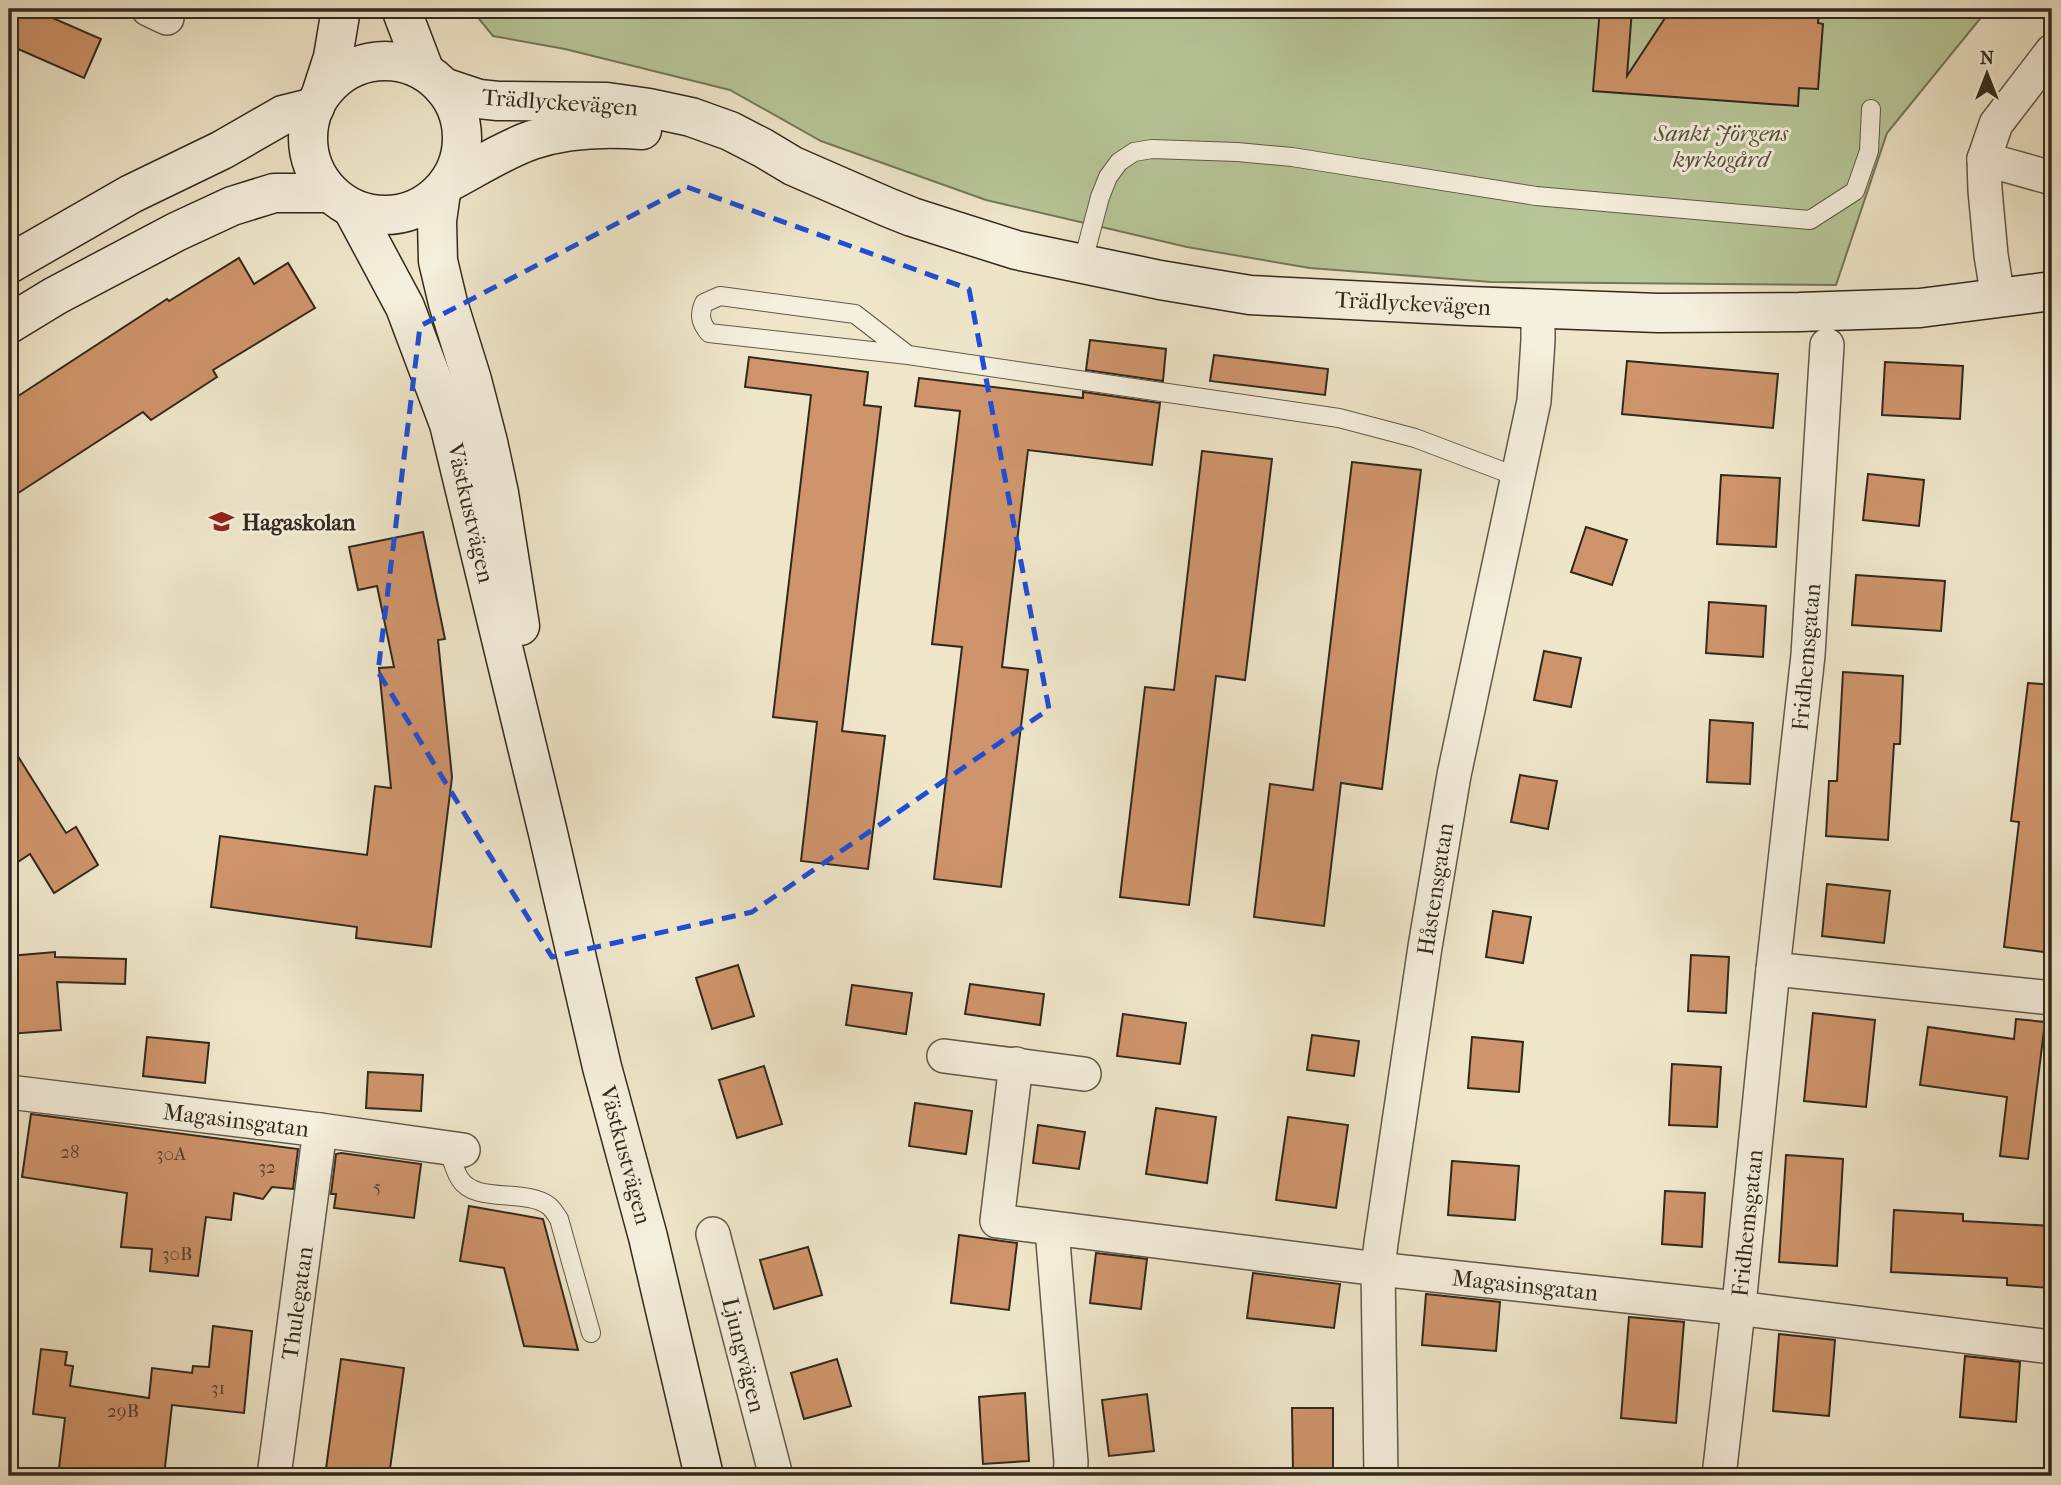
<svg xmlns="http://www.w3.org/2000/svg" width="2061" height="1485" font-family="'IM FELL French Canon',serif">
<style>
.green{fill:#b7c698;stroke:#74785a;stroke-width:2}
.building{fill:#cf946b;stroke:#32291d;stroke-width:2}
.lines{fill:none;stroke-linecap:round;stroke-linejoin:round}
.lane-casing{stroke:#615848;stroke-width:20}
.street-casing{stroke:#615848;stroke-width:36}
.secondary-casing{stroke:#32291d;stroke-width:41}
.lane{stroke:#f5efdd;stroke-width:18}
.street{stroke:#f5efdd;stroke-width:33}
.secondary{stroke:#f5efdd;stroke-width:38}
.marked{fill:none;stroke:#1d4ed8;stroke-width:5;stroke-dasharray:14 9;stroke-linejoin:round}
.labels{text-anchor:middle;stroke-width:6;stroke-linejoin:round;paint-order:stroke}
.number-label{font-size:19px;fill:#594430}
.street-label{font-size:23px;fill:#32291d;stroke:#f5efdd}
.park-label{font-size:23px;font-style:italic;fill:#53503c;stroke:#f5efdd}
.poi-label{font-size:23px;font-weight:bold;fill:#32291d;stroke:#f5efdd;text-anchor:start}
</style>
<rect width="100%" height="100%" fill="#efe6ca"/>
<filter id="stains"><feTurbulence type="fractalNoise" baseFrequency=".00286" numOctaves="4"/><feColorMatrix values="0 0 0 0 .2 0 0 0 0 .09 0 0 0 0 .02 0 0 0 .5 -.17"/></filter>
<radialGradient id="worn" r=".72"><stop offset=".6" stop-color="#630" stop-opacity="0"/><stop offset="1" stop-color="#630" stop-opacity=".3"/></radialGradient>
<path class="green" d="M471 9H1988L1887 133 1836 285 1491 282 1310 268 1187 247 986 200 821 141 730 90 565 49 493 36Z"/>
<g class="building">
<path d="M9 9H32L101 39 84 78 9 45Z"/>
<path d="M1600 9H1632L1627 76 1671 9H1819L1818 23 1823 24 1818 89 1799 88 1798 106 1593 91Z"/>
<path d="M239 258 254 284 288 263 315 308 213 370 217 377 151 420 143 412 9 499V402L167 299 169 301Z"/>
<path d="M1090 340 1166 349 1163 381 1086 370Z"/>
<path d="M1214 355 1328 369 1325 395 1210 381Z"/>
<path d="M749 357 868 372 864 405 881 407 842 731 885 736 868 869 801 861 817 722 773 717 811 395 745 387Z"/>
<path d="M1627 361 1778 374 1773 428 1622 414Z"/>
<path d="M1885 362 1963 366 1960 419 1882 415Z"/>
<path d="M919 378 1083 398V392L1160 403 1152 465 1028 450 1002 667 1028 670 1001 887 934 879 962 647 932 644 960 411 915 406Z"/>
<path d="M1202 451 1272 459 1245 680 1216 676 1189 905 1120 897 1145 687 1174 690Z"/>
<path d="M1352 462 1421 470 1382 789 1341 783 1324 926 1254 917 1270 784 1313 790Z"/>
<path d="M1868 474 1924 480 1919 526 1863 520Z"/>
<path d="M1721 475 1780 478 1776 547 1717 544Z"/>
<path d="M1586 527 1627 540 1612 585 1571 572Z"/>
<path d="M423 532 445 639 438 640 452 777 431 947 356 938 357 927 211 907 220 836 367 855 375 786 391 788 379 668 394 667 377 586 358 590 349 547Z"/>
<path d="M1856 575 1945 581 1941 631 1852 625Z"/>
<path d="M1709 602 1766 606 1763 657 1706 653Z"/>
<path d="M1544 651 1581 658 1571 707 1534 700Z"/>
<path d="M1843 672 1903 676 1900 744H1894L1888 840 1826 836 1829 781H1837Z"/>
<path d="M2028 683 2052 685V953L2004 947 2019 822 2011 821Z"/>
<path d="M1710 720 1753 723 1750 784 1707 782Z"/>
<path d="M9 742 66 833 76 827 98 865 54 893 30 854 9 868Z"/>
<path d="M1520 775 1557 781 1548 829 1511 822Z"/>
<path d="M1827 884 1890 891 1884 943 1822 936Z"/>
<path d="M1493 911 1531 917 1523 963 1486 957Z"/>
<path d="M55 952V957L126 959 125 984 57 982 61 1030 9 1034V956Z"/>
<path d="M1691 955 1729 957 1726 1013 1688 1011Z"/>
<path d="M738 965 754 1016 712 1029 696 978Z"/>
<path d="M970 984 1044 994 1040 1025 965 1014Z"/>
<path d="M852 985 912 993 906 1034 846 1025Z"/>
<path d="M1813 1013 1875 1020 1866 1107 1804 1101Z"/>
<path d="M1123 1014 1186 1023 1180 1064 1117 1056Z"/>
<path d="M2016 1019 2045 1022 2028 1159 2000 1156 2007 1097 1920 1085 1928 1027 2014 1039Z"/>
<path d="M1312 1035 1359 1041 1354 1076 1307 1070Z"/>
<path d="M147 1037 209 1043 205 1083 143 1076Z"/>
<path d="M1472 1037 1523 1042 1519 1092 1468 1088Z"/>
<path d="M1672 1064 1721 1067 1717 1127 1669 1125Z"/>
<path d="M764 1066 782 1124 737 1138 719 1080Z"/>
<path d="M368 1072 423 1075 421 1111 366 1108Z"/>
<path d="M915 1103 972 1111 966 1154 909 1146Z"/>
<path d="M1156 1108 1216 1117 1207 1183 1146 1174Z"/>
<path d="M31 1114 298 1149 293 1189 272 1187 263 1199 234 1193 231 1220 206 1217 198 1276 150 1271 152 1249 121 1247 127 1193 22 1177Z"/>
<path d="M1288 1117 1348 1125 1336 1208 1276 1200Z"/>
<path d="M1038 1125 1085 1132 1079 1169 1033 1163Z"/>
<path d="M341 1153 421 1164 414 1218 334 1208 336 1194H331L336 1154Z"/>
<path d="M1786 1155 1843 1159 1837 1266 1779 1262Z"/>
<path d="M1452 1161 1519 1166 1515 1220 1448 1215Z"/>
<path d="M1665 1191 1705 1193 1702 1247 1662 1244Z"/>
<path d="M469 1206 543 1219 578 1350 524 1346 504 1268 460 1261Z"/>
<path d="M1894 1210 1963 1214V1221L2052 1226V1288L2007 1285V1278L1891 1272Z"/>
<path d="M959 1235 1017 1243 1009 1310 951 1303Z"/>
<path d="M808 1247 822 1295 774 1309 760 1260Z"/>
<path d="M1096 1253 1147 1259 1141 1309 1090 1303Z"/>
<path d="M1253 1273 1340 1284 1334 1328 1247 1318Z"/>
<path d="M1426 1294 1500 1302 1496 1351 1422 1345Z"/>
<path d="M1629 1317 1684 1322 1676 1423 1621 1418Z"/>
<path d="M213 1326 252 1331 244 1413 172 1405 164 1476H58L65 1418 33 1414 41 1349 67 1352 65 1365 73 1366 70 1386 149 1398 152 1368 192 1373 193 1366 209 1367Z"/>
<path d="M1779 1334 1835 1340 1829 1416 1773 1411Z"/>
<path d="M1965 1356 2020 1362 2016 1422 1960 1417Z"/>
<path d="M341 1359 404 1368 389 1476H325Z"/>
<path d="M837 1359 851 1406 804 1419 791 1373Z"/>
<path d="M1025 1393 1029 1461 983 1464 979 1397Z"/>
<path d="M1147 1394 1154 1451 1109 1456 1102 1400Z"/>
<path d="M1292 1408H1333V1472L1293 1473Z"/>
</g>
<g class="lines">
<defs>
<g id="lane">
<path d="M1082 265 1100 197 1108 177 1119 162 1134 152 1152 149 1237 152 1292 157 1536 196 1810 220 1855 191 1869 151 1871 109"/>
<path d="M908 355 855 314 720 296 704 303C699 315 700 322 709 333L908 355 1339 418 1415 438 1518 477"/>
<path d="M448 1147C451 1157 454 1170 460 1179 475 1204 526 1188 549 1206 553 1209 556 1215 559 1219L591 1333"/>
</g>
<g id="street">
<path d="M148 9 167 18"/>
<path d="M1984 159 2052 178"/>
<path d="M1998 298 1991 255 1985 190 1984 159 1996 124 2052 51"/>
<path d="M1773 969 2052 998"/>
<path d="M944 1056 1084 1074"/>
<path d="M1016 1064 997 1221 1378 1269 1737 1308 2052 1347"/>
<path d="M9 1092 320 1130 463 1150"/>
<path d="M1052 1229 1071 1462 1070 1476"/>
<path d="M713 1234 776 1476"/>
<path d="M274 1476 320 1130"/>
<path d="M1381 1476 1378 1269 1381 1243 1425 947 1454 775 1534 401 1538 340V308"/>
<path d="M1719 1476 1741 1285 1773 969 1808 655 1827 345"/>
</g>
<g id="secondary">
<path d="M401 9 425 72"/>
<circle cx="385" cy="138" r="77"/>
<path d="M443 87 479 99 498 101 607 102 649 108 691 117 730 131 763 148 793 166 887 207 912 217 1016 250 1160 280 1250 295 1468 306 1658 313 1799 312 1920 308 2052 291"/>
<path d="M321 94 333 57 341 9"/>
<path d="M449 182C476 168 503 150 532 140 568 128 605 127 642 130"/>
<path d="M441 192 437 221 438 261 448 303 472 380 488 442 499 493 520 626"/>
<path d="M352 208 405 307 449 424 548 833 602 1067 648 1237 704 1476"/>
<path d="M9 264 131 194 222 150 283 115 315 107"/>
<path d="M9 324 55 296 176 232 232 206 274 193H330"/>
</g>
</defs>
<use href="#lane" class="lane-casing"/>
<use href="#street" class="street-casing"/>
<use href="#secondary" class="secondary-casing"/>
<use href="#lane" class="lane"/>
<use href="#street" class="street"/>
<use href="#secondary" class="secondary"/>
</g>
<path class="marked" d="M687 187 969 289 1049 709 752 912 552 957 378 672 420 326Z"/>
<defs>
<symbol id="school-bare" viewBox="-9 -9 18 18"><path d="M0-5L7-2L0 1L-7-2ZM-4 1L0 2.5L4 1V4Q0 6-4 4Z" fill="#8f2418" stroke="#f5efdd" stroke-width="2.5" paint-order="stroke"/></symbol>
</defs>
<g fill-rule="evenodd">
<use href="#school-bare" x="204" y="504" width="35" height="35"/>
</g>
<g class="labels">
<g class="number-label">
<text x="70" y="1158">28</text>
<text x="171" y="1160">30A</text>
<text x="267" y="1173">32</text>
<text x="377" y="1193">5</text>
<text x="177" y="1260">30B</text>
<text x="218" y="1394">31</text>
<text x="123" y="1417">29B</text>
</g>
<g class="street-label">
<text transform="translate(560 102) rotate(4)" y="8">Trädlyckevägen</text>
<text transform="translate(1413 303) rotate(3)" y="8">Trädlyckevägen</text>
<text transform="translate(471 513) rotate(77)" y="8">Västkustvägen</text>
<text transform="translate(1806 657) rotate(-85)" y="8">Fridhemsgatan</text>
<text transform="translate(1435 889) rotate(-81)" y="8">Håstensgatan</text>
<text transform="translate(236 1120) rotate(7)" y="8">Magasinsgatan</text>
<text transform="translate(626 1155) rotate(75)" y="8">Västkustvägen</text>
<text transform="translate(1747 1223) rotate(-84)" y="8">Fridhemsgatan</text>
<text transform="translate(1525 1285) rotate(6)" y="8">Magasinsgatan</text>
<text transform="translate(297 1303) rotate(-82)" y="8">Thulegatan</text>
<text transform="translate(744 1355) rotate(76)" y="8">Ljungvägen</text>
</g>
<g class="park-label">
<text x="1721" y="141">Sankt Jörgens<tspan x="1721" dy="26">kyrkogård</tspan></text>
</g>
<g class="poi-label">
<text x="242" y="530">Hagaskolan</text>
</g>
</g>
<rect width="2061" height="1485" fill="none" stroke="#efe6ca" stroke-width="35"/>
<rect x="10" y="10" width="2040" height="1464" fill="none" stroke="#32291d" stroke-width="3.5"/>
<rect x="18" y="18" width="2026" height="1450" fill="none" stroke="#32291d" stroke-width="2"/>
<g transform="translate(1987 74)" stroke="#f5efdd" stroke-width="5" paint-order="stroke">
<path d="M0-5L12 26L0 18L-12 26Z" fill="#32291d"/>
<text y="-10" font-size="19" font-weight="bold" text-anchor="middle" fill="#32291d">N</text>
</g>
<rect width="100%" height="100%" filter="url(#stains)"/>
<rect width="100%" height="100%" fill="url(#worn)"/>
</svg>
